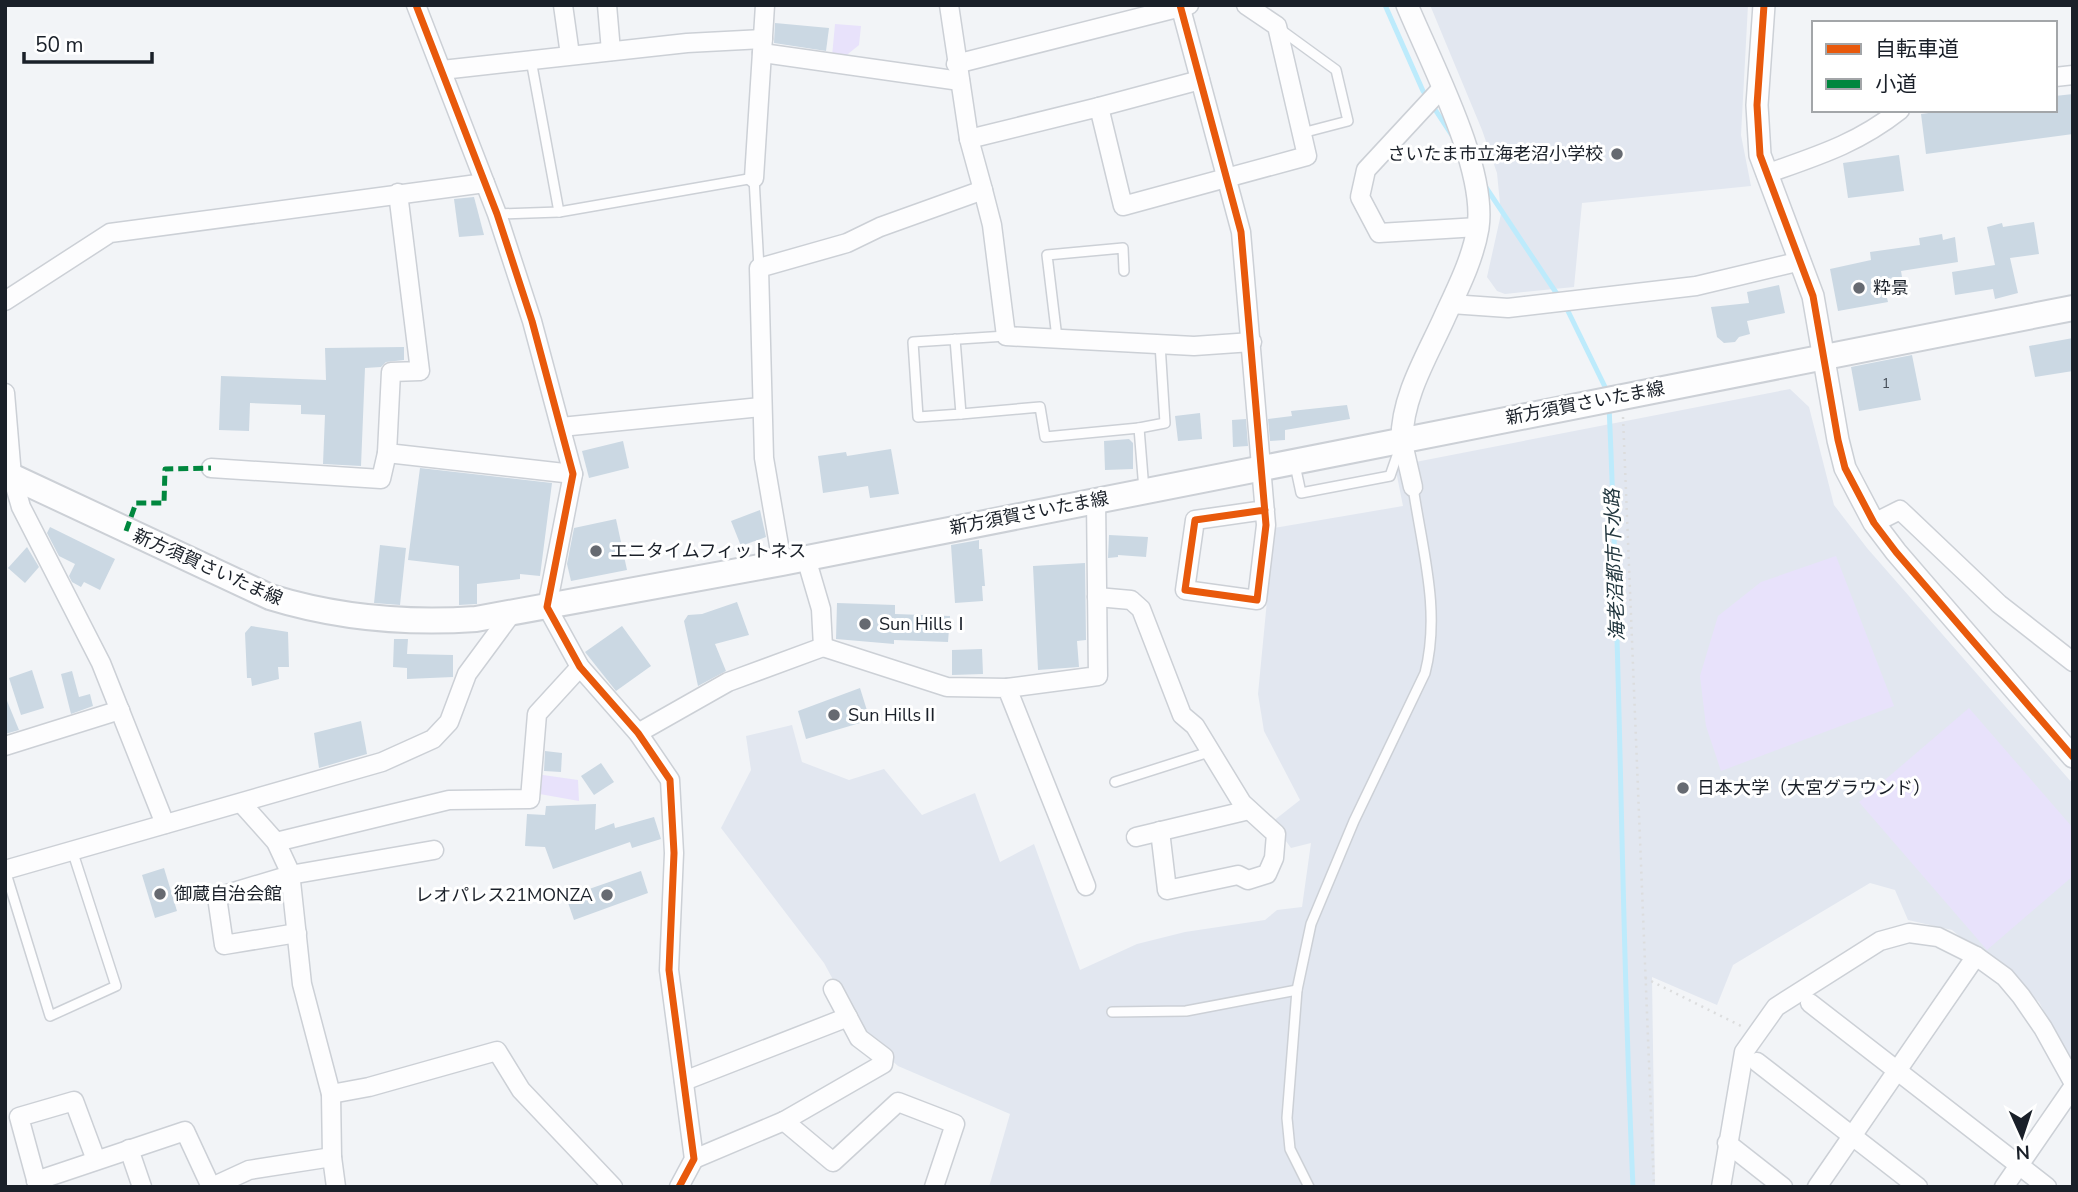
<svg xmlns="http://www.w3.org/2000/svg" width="2078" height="1192" font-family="'Nunito Sans','Noto Sans JP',sans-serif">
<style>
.built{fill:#e2e7f0}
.green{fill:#e8e2fb}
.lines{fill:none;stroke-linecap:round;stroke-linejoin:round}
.stream{stroke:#bdebfc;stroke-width:5}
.building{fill:#cbd8e3}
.service-casing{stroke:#ccd0d6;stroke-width:12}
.minor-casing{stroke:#ccd0d6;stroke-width:21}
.tertiary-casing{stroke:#ccd0d6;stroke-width:24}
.secondary-casing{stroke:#ccd0d6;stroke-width:28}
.path{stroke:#dcddde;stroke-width:2.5;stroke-dasharray:2 5;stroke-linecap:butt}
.service{stroke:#fdfdfe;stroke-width:9}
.minor{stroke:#fdfdfe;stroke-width:18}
.tertiary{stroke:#fdfdfe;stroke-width:21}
.secondary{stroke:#fdfdfe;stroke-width:24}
.quiet{stroke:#00873e;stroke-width:5;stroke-dasharray:10 5;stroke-linecap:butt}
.cycleway-casing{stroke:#fff;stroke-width:11}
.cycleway{stroke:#e8590c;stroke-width:7}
.poi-dot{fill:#666a71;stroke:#fff;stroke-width:2.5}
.labels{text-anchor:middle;stroke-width:6;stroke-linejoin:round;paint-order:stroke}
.number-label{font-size:14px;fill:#464e58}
.poi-label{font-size:18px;fill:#1a2029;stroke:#fff;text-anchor:start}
.street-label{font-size:18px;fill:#1a2029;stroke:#fff}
.water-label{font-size:19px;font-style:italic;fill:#20353d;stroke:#fff}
</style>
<rect width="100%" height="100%" fill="#f2f4f7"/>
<g class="built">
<path d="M1430 5H1748L1741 135 1751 186 1582 203 1574 287 1505 294 1497 291 1487 277 1501 214 1497 173 1482 130Z"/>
<path d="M1790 389 1809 407 1834 505 1867 548 2073 784V1066L2039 1002 1952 930 1908 920 1895 890 1870 883 1733 965 1717 1005 1652 977 1655 1187H989L1010 1114 898 1066 863 1035 824 963 721 828 751 770 746 736 792 725 802 762 849 780 884 769 922 815 975 793 1000 862 1034 844 1080 970 1137 944 1185 932 1265 920 1277 910 1302 907 1311 843 1291 848 1272 822 1300 800 1264 731 1258 694 1274 528 1403 506 1395 466Z"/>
</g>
<g class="green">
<path d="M835 24 861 26 859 45 843 58 832 56Z"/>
<path d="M1836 556 1894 706 1721 771 1706 726 1700 676 1718 616 1761 582Z"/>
<path d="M1969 708 2073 828V876L1987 950 1859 802Z"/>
<path d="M536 774 578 780 579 801 534 793Z"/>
</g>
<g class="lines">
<g class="stream">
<path d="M1385 5 1423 91 1453 137"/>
<path d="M1483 183 1559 297"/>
<path d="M1565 305 1608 393"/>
<path d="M1609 406C1621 666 1621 927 1633 1187"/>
</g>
</g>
<g class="building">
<path d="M775 23 829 28 826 51 774 43Z"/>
<path d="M2073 94V134L1926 154 1921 114 1951 110H2055V96Z"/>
<path d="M1899 155 1904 191 1848 198 1843 163Z"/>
<path d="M474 197 484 235 459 237 454 199Z"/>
<path d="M2034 222 2039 254 2010 258 2018 293 1995 299 1993 289 1955 295 1952 272 1995 265 1987 227 2002 223 2003 227Z"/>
<path d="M1942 234 1943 240 1955 237 1958 262 1901 271 1903 283 1884 286 1888 302 1838 311 1830 269 1871 260 1870 252 1920 245 1919 238Z"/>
<path d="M1779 285 1785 313 1747 321 1750 334 1739 337 1735 342 1724 343 1717 337 1711 307 1749 303 1747 292Z"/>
<path d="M2073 338V371L2035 377 2029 346Z"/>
<path d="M404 347V360L386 362 381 367 365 368 361 466 323 464 325 415 301 414V405L250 403 249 431 219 430 221 376 326 380 325 348Z"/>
<path d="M1912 355 1921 400 1859 411 1851 367Z"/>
<path d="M1347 405 1350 419 1285 430V440L1270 441 1268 419 1292 416 1291 411Z"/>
<path d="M1200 413 1202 439 1178 441 1175 416Z"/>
<path d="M1246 419 1248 446 1233 447 1232 420Z"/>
<path d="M1129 439 1133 443V469L1105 470 1104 441Z"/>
<path d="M623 441 629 468 589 478 582 451Z"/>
<path d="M891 449 899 494 870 498 868 486 823 493 818 456 846 452 847 456Z"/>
<path d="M420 468 552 483 540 576 520 574V579L477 584V604L459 605V566L408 560Z"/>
<path d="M760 510 766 537 741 546 731 521Z"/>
<path d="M616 519 627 570 571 581 567 564 574 528Z"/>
<path d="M50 527 115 559 100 590 84 582 81 587 72 582 69 576 75 564 59 556 47 533Z"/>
<path d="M1109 535 1148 537 1146 557 1118 555V557L1108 558Z"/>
<path d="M979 540V549H982L985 586H982L983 601 955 603 951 545Z"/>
<path d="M380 545 406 548 400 605 374 603Z"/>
<path d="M27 547 39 567 25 583 8 568Z"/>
<path d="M1085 563 1086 640 1077 641 1079 667 1038 670 1033 566Z"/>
<path d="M737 602 749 635 715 644 726 671 698 686 684 621 688 615 702 614Z"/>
<path d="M837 603 895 605V614L950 616 948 642 894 640V644L836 639Z"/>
<path d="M251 626 288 632 289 667H278L279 679 252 686 251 678H247L245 633Z"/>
<path d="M622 626 651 666 616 691 585 652Z"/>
<path d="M394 639H408L407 654 453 655V677L407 679V668L393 667Z"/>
<path d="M982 649 983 674 952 675V650Z"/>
<path d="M32 670 44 708 21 715 9 678Z"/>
<path d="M72 671 79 697 90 694 93 706 71 714 61 674Z"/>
<path d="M860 688 870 720 806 739 798 711Z"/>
<path d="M5 696 19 730 5 734Z"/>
<path d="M361 721 367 754 319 768 314 733Z"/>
<path d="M545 751 562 753 561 772 544 771Z"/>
<path d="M601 763 614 782 594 795 581 776Z"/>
<path d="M596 804 595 830 614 823 615 828 654 817 661 839 632 848 630 842 553 869 545 847 525 846 527 814 545 815 546 806Z"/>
<path d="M164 868 177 911 155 918 142 875Z"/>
<path d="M641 871 648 893 574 920 566 897Z"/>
</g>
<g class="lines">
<defs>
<g id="service">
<path d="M1281 30 1336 70 1348 121 1302 133"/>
<path d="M531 60 559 212"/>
<path d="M497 214 559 212 754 178 759 268"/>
<path d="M1057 338 1047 255 1123 248 1124 271"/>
<path d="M955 339 961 414 918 417 913 342 1006 336"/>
<path d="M961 414 1040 407 1045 437 1139 428"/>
<path d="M1295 465 1301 493 1390 476 1400 447"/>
<path d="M1144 490 1139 428 1165 423 1160 344"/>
<path d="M1115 782 1209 752"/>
<path d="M5 870 50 1016 116 986 72 850"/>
<path d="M1112 1012 1186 1011 1297 990"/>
<path d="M1309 1187 1290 1149 1287 1118 1297 990 1311 924 1354 821 1425 673C1441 611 1422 549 1413 487"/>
</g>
<g id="minor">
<path d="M416 5 497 214 532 321 573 474 547 607 580 667 638 733 670 780 674 853 669 970 694 1159 679 1187"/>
<path d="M563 5 570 55"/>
<path d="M607 5 611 51"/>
<path d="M1180 5 1241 232 1266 525 1257 600 1185 590 1195 520 1265 510"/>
<path d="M762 53 960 81"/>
<path d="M956 64 1189 5"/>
<path d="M442 70 687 43 763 39"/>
<path d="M2055 77 2073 75"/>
<path d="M1442 88 1366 170 1360 197 1379 233 1478 227"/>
<path d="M1099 107 1200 80"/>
<path d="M969 139 1099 107 1123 206 1307 156 1277 26 1246 5"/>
<path d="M1766 174C1817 156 1857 144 1900 110"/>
<path d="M754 178 765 5"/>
<path d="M983 190 992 225 1006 336 1194 346 1252 342"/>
<path d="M398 193 420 371 391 372 387 453 573 474"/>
<path d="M5 301 110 233 485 183"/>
<path d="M1451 304 1508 308 1696 286 1801 261"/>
<path d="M5 393 12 476 21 507 101 663 165 824"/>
<path d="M561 427 761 407"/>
<path d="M1402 439 1413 487"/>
<path d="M211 468 381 479 387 453"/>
<path d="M1874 523 1900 510 1999 604 2073 662"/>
<path d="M806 558 821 609 823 647"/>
<path d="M782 563 764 458 759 268 847 243 880 227 983 190 969 139 949 5"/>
<path d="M1097 597 1131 600 1141 609 1182 715 1195 726 1242 803 1276 834 1274 858 1267 874 1248 880 1238 875 1167 890 1160 831"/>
<path d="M1007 688 1098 676 1096 499"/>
<path d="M638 733 728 682 823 647 947 687 1007 688 1086 886"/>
<path d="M5 746 120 710"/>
<path d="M243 805 276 842 290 872 302 984 331 1094 332 1157 336 1187"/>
<path d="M1136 837 1249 810"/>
<path d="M276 842 449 800 530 799 537 714 580 667"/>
<path d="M5 870 382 762 433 739 449 722 467 674 512 613"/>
<path d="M297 933 224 945 217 897 290 875 434 850"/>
<path d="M1810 1003 2047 1187"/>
<path d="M1757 1062 1918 1187"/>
<path d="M684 1081 848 1017"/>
<path d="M331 1094 369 1087 497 1051 521 1090 613 1187"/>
<path d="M784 1121 833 1162 898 1102 955 1124 934 1187"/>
<path d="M1727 1143 1783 1187"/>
<path d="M129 1149 142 1187"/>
<path d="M694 1159 784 1121 883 1064 884 1057 859 1038 833 989"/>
<path d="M36 1181 185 1131 211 1187"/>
<path d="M38 1187 19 1117 74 1101 96 1160"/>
<path d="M212 1187 249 1170 332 1157"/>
<path d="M1721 1187 1744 1052 1776 1007 1880 941 1909 933 1938 937 1976 956 2005 977 2021 996 2043 1028 2073 1082"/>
<path d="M1817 1187 1976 956"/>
<path d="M2004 1187 2073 1087"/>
</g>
<g id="tertiary">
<path d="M1764 5 1757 105 1760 155 1813 296 1838 440 1845 468 1874 523 1896 552 2073 757"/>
<path d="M1402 439C1402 395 1429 353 1446 314 1459 286 1473 258 1478 228 1487 168 1431 63 1407 5"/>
</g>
<path id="secondary" d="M5 473 270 597C338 618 404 624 476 619L782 563 2073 308"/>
</defs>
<use href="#service" class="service-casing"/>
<use href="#minor" class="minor-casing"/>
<use href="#tertiary" class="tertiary-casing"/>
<use href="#secondary" class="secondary-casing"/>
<g class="path">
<path d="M1623 417 1654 1187"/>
<path d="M1645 978 1741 1026"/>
</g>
<use href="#service" class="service"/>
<use href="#minor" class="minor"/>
<use href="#tertiary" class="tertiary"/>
<use href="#secondary" class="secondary"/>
<path class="quiet" d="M126 531 136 503H164L165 469 211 468"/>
<defs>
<g id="cycleway">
<path d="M416 5 497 214 532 321 573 474 547 607 580 667 638 733 670 780 674 853 669 970 694 1159 679 1187"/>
<path d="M1180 5 1241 232 1266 525 1257 600 1185 590 1195 520 1265 510"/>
<path d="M1764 5 1757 105 1760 155 1813 296 1838 440 1845 468 1874 523 1896 552 2073 757"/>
</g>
</defs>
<use href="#cycleway" class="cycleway-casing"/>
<use href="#cycleway" class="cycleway"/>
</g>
<g class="poi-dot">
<circle cx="1617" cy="154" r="7"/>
<circle cx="1859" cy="288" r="7"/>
<circle cx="596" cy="551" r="7"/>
<circle cx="865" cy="624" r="7"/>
<circle cx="834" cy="715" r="7"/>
<circle cx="1683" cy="788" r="7"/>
<circle cx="160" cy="894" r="7"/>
<circle cx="607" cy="895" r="7"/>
</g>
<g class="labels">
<g class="number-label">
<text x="1886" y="388">1</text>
</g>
<g class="poi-label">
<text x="1603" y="160" text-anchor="end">さいたま市立海老沼小学校</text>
<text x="1873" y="294">粋景</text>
<text x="610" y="557">エニタイムフィットネス</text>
<text x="879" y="630">Sun HillsⅠ</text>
<text x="848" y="721">Sun HillsⅡ</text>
<text x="1697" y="794">日本大学（大宮グラウンド）</text>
<text x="174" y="900">御蔵自治会館</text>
<text x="593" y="901" text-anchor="end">レオパレス21MONZA</text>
</g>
<g class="street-label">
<text transform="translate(1585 403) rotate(-11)" y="6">新方須賀さいたま線</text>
<text transform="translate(1029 513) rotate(-11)" y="6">新方須賀さいたま線</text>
<text transform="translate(208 567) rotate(24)" y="6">新方須賀さいたま線</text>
</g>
<g class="water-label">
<text transform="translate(1614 565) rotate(-92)" y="7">海老沼都市下水路</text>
</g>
</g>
<rect width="2078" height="1192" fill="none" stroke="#1a2029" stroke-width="14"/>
<rect x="1812" y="21" width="245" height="91" fill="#ffffff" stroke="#a3a6a9" stroke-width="2"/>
<rect x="1826" y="44" width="35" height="10" fill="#e8590c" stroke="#a3a6a9" stroke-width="2"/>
<text x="1875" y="56" font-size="21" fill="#1a2029">自転車道</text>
<rect x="1826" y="79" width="35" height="10" fill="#00873e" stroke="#a3a6a9" stroke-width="2"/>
<text x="1875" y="91" font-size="21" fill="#1a2029">小道</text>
<g transform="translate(2022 1136) rotate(177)" stroke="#ffffff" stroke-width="5" paint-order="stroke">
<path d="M0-5L12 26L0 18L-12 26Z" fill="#1a2029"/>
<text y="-10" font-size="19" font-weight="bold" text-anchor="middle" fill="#1a2029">N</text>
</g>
<path d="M24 52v10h128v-10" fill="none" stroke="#1a2029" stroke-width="3.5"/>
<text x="35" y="52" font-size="21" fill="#1a2029" stroke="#ffffff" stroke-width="5" paint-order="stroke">50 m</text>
</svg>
